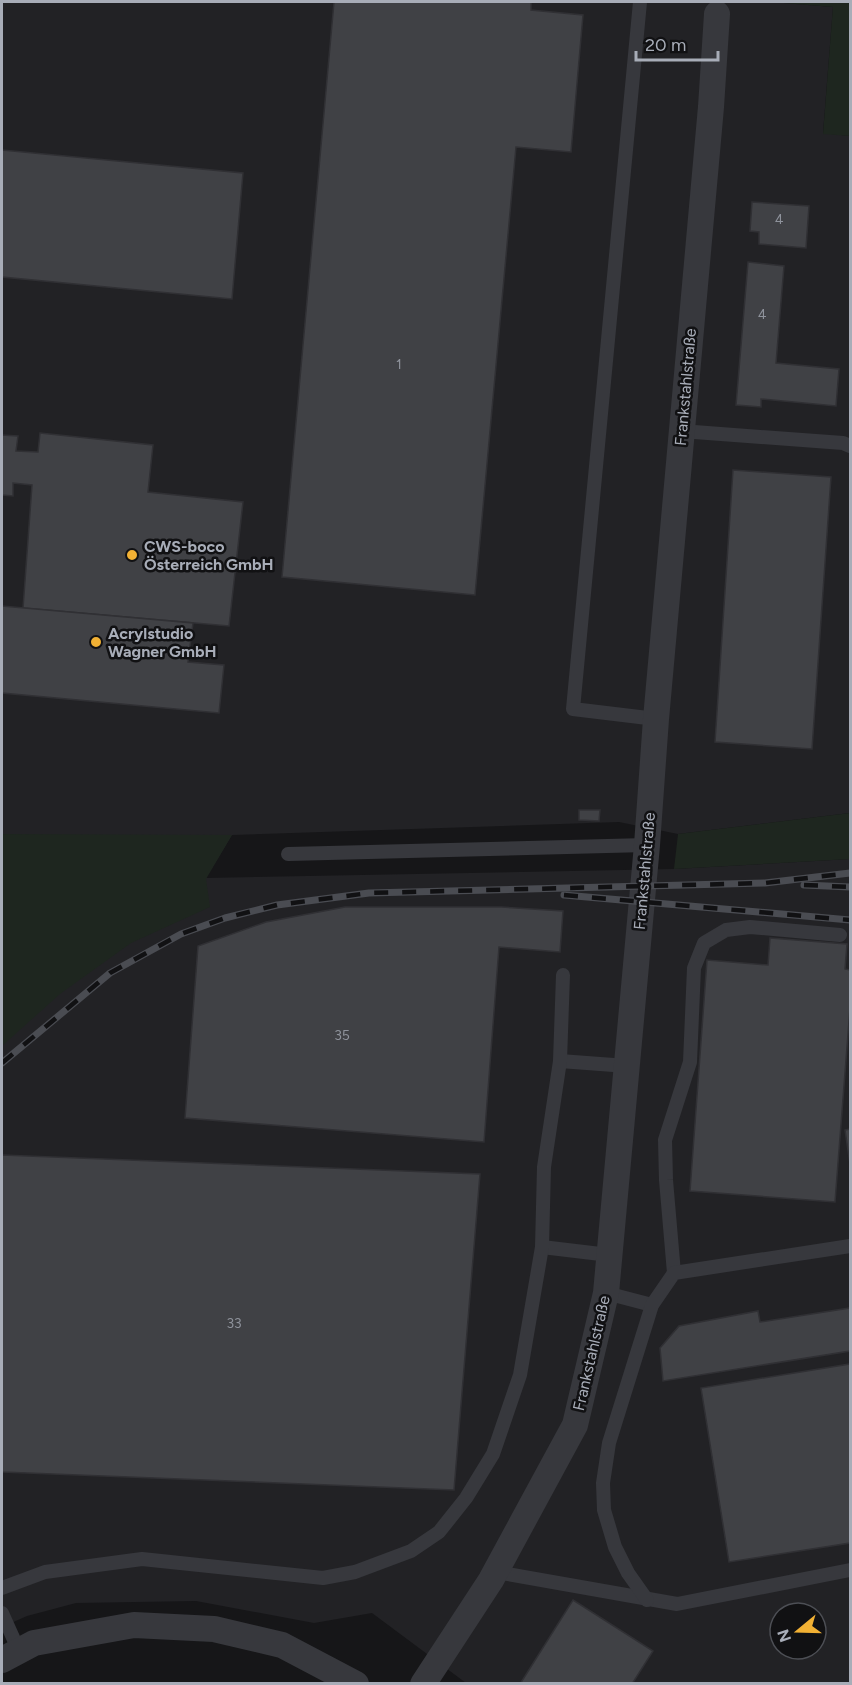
<svg xmlns="http://www.w3.org/2000/svg" width="852" height="1685" font-family="Figtree,sans-serif">
<style>
.built{fill:#222225;fill-rule:evenodd}
.green{fill:#1e261f}
.building{fill:#404145;stroke:#303034;stroke-width:1.5}
.lines{fill:none;stroke-linecap:round;stroke-linejoin:round}
.service{stroke:#37383d;stroke-width:14}
.minor{stroke:#37383d;stroke-width:26}
.rail-casing{stroke:#4a4c52;stroke-width:7}
.rail{stroke:#111113;stroke-width:4.5;stroke-dasharray:14;stroke-linecap:butt}
.poi-dot{fill:#f2b134;stroke:#111113;stroke-width:2}
.labels{text-anchor:middle;stroke-width:5;stroke-linejoin:round;paint-order:stroke}
.number-label{font-size:14px;fill:#8e929b}
.street-label{font-size:16px;fill:#a8adb8;stroke:#111113}
.poi-label{font-size:16px;font-weight:bold;fill:#a8adb8;stroke:#111113;text-anchor:start}
</style>
<rect width="100%" height="100%" fill="#161618"/>
<path class="built" d="M2 2H772L833 7 823 133 850 136V813L678 834 619 822 232 835 206 878 674 869 850 859V1683H466L372 1613 314 1623 196 1601 76 1603 27 1616 2 1627ZM780 1613H816V1649H780Z"/>
<g class="green">
<path d="M772 2H850V136L823 134 833 7Z"/>
<path d="M850 813V859L674 869 678 834Z"/>
<path d="M2 834 232 835 206 879 210 907 131 943 60 994 2 1046Z"/>
</g>
<g class="building">
<path d="M334 2H531V10L583 15 571 152 516 147 475 595 282 577Z"/>
<path d="M2 150 243 173 232 299 2 277Z"/>
<path d="M752 202 809 206 806 248 759 244V232L750 231Z"/>
<path d="M748 262 784 266 776 363 839 369 836 406 761 399V407L736 405Z"/>
<path d="M40 433 153 445 148 492 243 502 229 626 23 608 32 485 13 483V496L2 495V435L18 436 16 451 38 452Z"/>
<path d="M733 470 831 477 812 749 715 742Z"/>
<path d="M2 606 193 623 188 662 224 665 219 713 2 693Z"/>
<path d="M579 810H600L599 821 579 820Z"/>
<path d="M345 907H502L563 911 560 952 499 947 484 1142 185 1118 198 946 266 922Z"/>
<path d="M770 938 847 944 845 969 850 970V1008L835 1202 690 1191 707 960 768 965Z"/>
<path d="M850 1129V1164L845 1130Z"/>
<path d="M2 1155 480 1174 454 1490 2 1472Z"/>
<path d="M850 1308V1351L663 1381 660 1348 679 1326 758 1311 760 1322Z"/>
<path d="M850 1364V1543L729 1562 701 1388Z"/>
<path d="M573 1600 653 1651 632 1684H520Z"/>
</g>
<g class="lines">
<g class="service">
<path d="M640 2 573 709 656 719"/>
<path d="M681 431 843 443 850 446"/>
<path d="M288 854 647 845"/>
<path d="M560 1061 627 1066"/>
<path d="M542 1247 609 1255"/>
<path d="M674 1273 666 1180 665 1140 690 1062 694 968 704 943 726 930 750 927 840 935"/>
<path d="M606 1293 652 1305"/>
<path d="M496 1572 677 1604 850 1570"/>
<path d="M2 1588 45 1572 142 1559 323 1578 355 1572 411 1551 439 1532 466 1498 493 1454 520 1375 542 1247 544 1167 560 1061 563 975"/>
<path d="M647 1600 628 1573 615 1547 604 1510 603 1483 609 1443 652 1305 674 1273 850 1246"/>
<path d="M2 1613 19 1651"/>
</g>
<g class="minor">
<path d="M2 1660 34 1643 134 1625 214 1629 282 1645 356 1684"/>
<path d="M423 1684 491 1580 575 1425 606 1293 647 845 656 719 711 107 717 14"/>
</g>
<defs>
<g id="rail">
<path d="M804 885 850 887"/>
<path d="M564 895 850 920"/>
<path d="M2 1063 110 973 181 934 225 918 277 905 369 893 765 883 850 873"/>
</g>
</defs>
<use href="#rail" class="rail-casing"/>
<use href="#rail" class="rail"/>
</g>
<g class="poi-dot">
<circle cx="132" cy="555" r="6"/>
<circle cx="96" cy="642" r="6"/>
</g>
<g class="labels">
<g class="number-label">
<text x="779" y="224">4</text>
<text x="762" y="319">4</text>
<text x="399" y="369">1</text>
<text x="342" y="1040">35</text>
<text x="234" y="1328">33</text>
</g>
<g class="street-label">
<text transform="translate(685 387) rotate(-85)" y="6">Frankstahlstraße</text>
<text transform="translate(644 871) rotate(-85)" y="6">Frankstahlstraße</text>
<text transform="translate(591 1353) rotate(-77)" y="6">Frankstahlstraße</text>
</g>
<g class="poi-label">
<text x="144" y="552">CWS-boco<tspan x="144" dy="18">Österreich GmbH</tspan></text>
<text x="108" y="639">Acrylstudio<tspan x="108" dy="18">Wagner GmbH</tspan></text>
</g>
</g>
<rect width="852" height="1685" fill="none" stroke="#a8adb8" stroke-width="6"/>
<g transform="translate(798 1631) rotate(251)"><circle r="28" fill="#111113" stroke="#4d4f55" stroke-width="1.5"/>
<path d="M0-4.5L10 22L0 15L-10 22Z" fill="#f2b134"/>
<text y="-9" font-size="16" font-weight="bold" text-anchor="middle" fill="#a8adb8">N</text>
</g>
<path d="M636 51v9h82v-9" fill="none" stroke="#a8adb8" stroke-width="3"/>
<text x="645" y="51" font-size="18" fill="#a8adb8" stroke="#111113" stroke-width="4.5" paint-order="stroke">20 m</text>
</svg>
